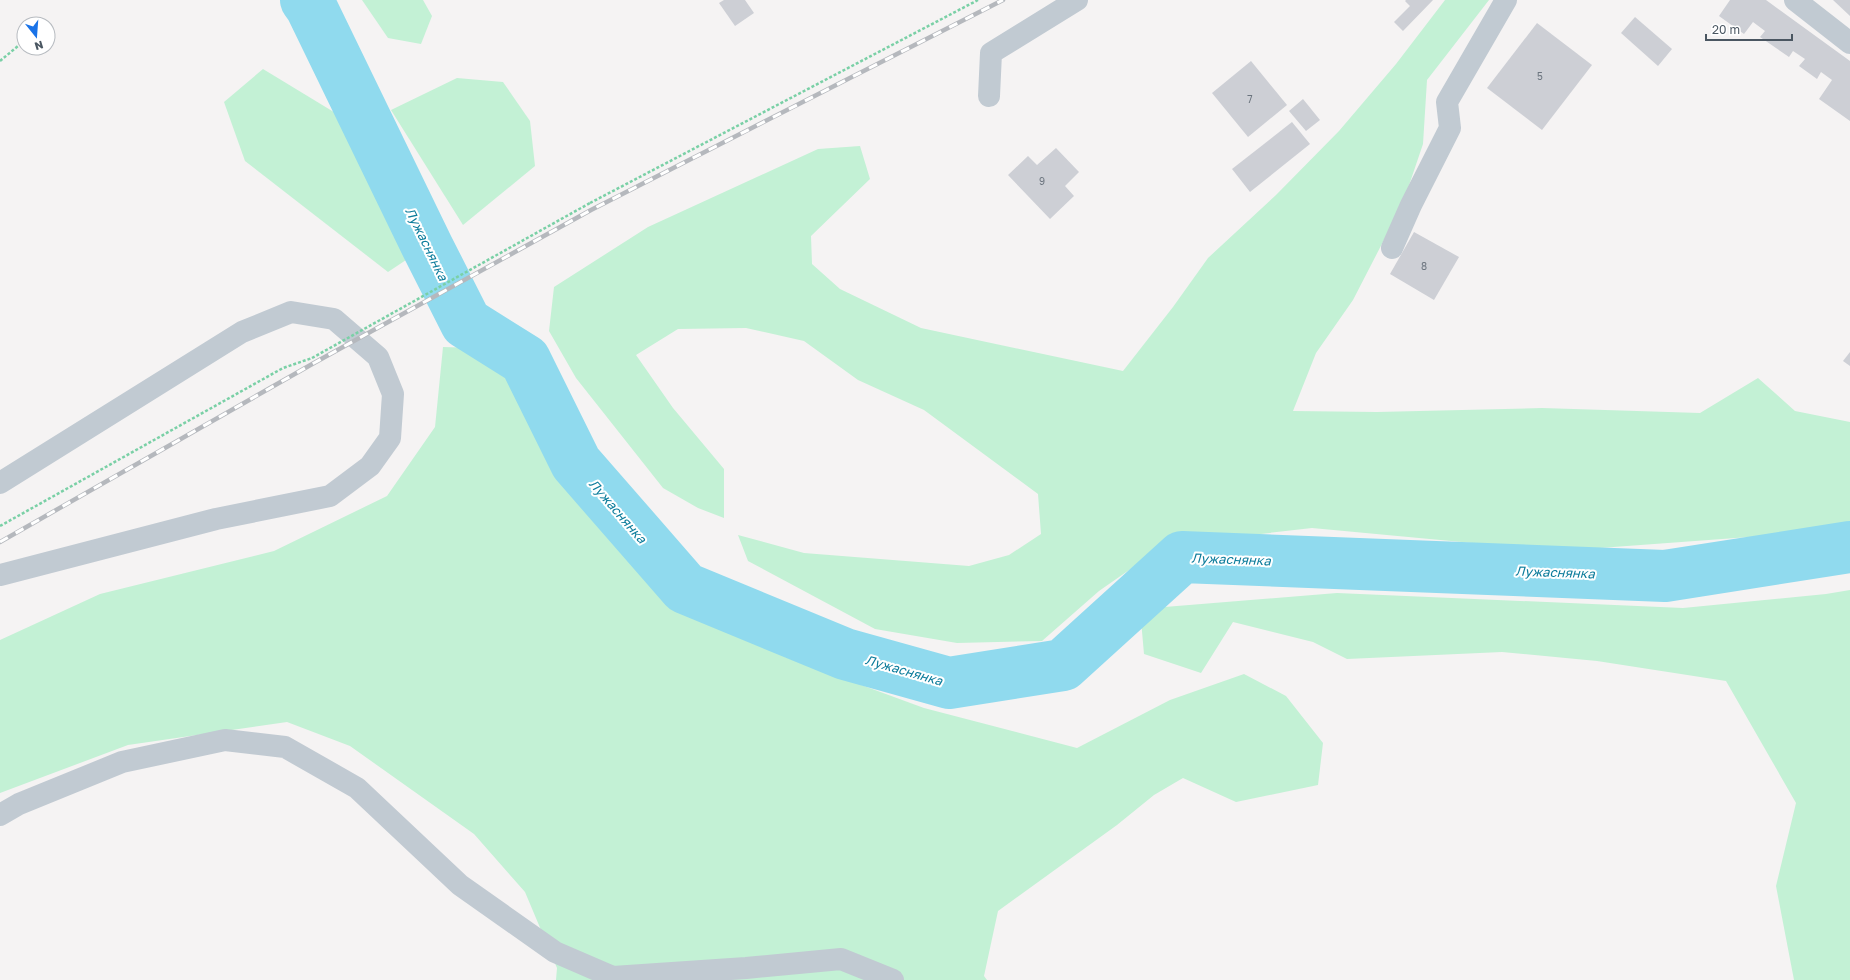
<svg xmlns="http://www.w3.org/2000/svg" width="1850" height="980" font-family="'Golos Text',sans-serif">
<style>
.green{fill:#c3f1d5}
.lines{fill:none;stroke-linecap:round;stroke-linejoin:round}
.river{stroke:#90daee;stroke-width:52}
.building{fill:#cdcfd5}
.path{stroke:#7ad0a6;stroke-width:2.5;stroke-dasharray:3 2;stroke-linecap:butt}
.minor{stroke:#c1cad2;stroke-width:22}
.rail-casing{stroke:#b5b8bd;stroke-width:4.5}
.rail{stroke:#fff;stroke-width:3;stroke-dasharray:9;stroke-linecap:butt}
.path-bridge{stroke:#7ad0a6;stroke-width:2.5;stroke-dasharray:3 2;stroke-linecap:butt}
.labels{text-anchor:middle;stroke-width:4;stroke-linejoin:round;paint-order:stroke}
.number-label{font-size:10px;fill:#6b747e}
.water-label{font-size:13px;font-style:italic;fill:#0c7c9b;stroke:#fff}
</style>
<rect width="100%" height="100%" fill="#f5f3f3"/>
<g class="green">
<path d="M362 0H423L432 16 421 44 388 38Z"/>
<path d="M1445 0H1489L1427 80 1423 144 1403 203 1353 300 1316 353 1293 411 1377 412 1542 408 1700 413 1758 378 1795 411 1850 422V522L1789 534 1559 551 1312 528 1165 545 1099 591 1042 641 957 643 875 629 748 561 738 535 804 553 969 566 1009 555 1041 534 1038 494 924 410 858 380 804 341 746 328 678 329 636 355 673 408 724 469V518L698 508 663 488 576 378 549 331 554 287 648 227 818 149 860 146 870 179 811 236 812 264 840 289 921 328 1123 371 1173 307 1208 258 1276 195 1339 131 1396 64Z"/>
<path d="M263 69 347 120 412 256 388 272 245 161 224 102Z"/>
<path d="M457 78 503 82 530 121 535 166 463 225 391 110Z"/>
<path d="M443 347 510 349 558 454 622 534 785 657 924 708 1077 748 1170 700 1244 674 1286 696 1323 743 1318 785 1236 802 1183 778 1154 795 1117 825 998 911 984 976 987 980H556L557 968 525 892 474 834 350 746 287 722 128 745 0 793V640L100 594 274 551 387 496 435 427Z"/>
<path d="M1850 590V980H1794L1776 886 1796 803 1726 681 1597 661 1502 652 1347 659 1313 642 1233 622 1201 673 1144 654 1140 609 1337 593 1683 608 1826 594Z"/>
</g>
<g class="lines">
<path class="river" d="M306 0 311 7 428 248 466 323 525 360 576 463 685 588 845 654 949 683 1063 665 1182 557 1665 576 1850 547"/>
</g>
<g class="building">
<path d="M724 0H745L754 13 735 26 719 3Z"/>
<path d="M1406 0H1433L1403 31 1394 22 1410 6 1405 1Z"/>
<path d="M1730 0H1766L1850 61V121L1819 99 1832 80 1821 72 1817 79 1799 66 1805 59 1793 51 1789 57 1760 37 1765 31 1753 22 1744 34 1719 16Z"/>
<path d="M1833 0H1850V16Z"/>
<path d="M1635 17 1672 49 1658 66 1621 33Z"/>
<path d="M1537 23 1592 65 1542 130 1487 88Z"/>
<path d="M1251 61 1287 105 1248 137 1212 93Z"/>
<path d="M1303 99 1320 120 1306 131 1289 111Z"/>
<path d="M1292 122 1310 144 1250 192 1232 169Z"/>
<path d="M1056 148 1079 172 1065 186 1074 196 1050 219 1008 175 1028 156 1037 165Z"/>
<path d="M1414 232 1459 257 1434 300 1390 274Z"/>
<path d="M1850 352V366L1843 361Z"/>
</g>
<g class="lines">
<g class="path">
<path d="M0 61 24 41"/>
<path d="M590 203 978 0"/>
<path d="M0 526 283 368 312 358"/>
</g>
<g class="minor">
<path d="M1795 0 1850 43"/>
<path d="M989 96 991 53 1077 0"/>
<path d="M1392 248 1411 205 1450 128 1447 102 1506 0"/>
<path d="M0 483 242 332 291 312 334 319 378 357 393 394 390 438 370 466 330 496 216 519 0 575"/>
<path d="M0 815 19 804 122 762 225 740 285 747 357 788 460 885 555 952 613 977 746 968 841 959 893 980"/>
</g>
<defs>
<path id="rail" d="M0 542 314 363 591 210 1003 0"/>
</defs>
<use href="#rail" class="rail-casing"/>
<use href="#rail" class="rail"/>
<path class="path-bridge" d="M312 358 590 203"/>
</g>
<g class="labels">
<g class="number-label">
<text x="1540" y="80">5</text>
<text x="1250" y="103">7</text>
<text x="1042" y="185">9</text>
<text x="1424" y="270">8</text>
</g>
<g class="water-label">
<text transform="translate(427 244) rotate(64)" y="5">Лужаснянка</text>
<text transform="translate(618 511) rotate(49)" y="5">Лужаснянка</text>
<text transform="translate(1231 559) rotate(2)" y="5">Лужаснянка</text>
<text transform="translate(1555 572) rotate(2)" y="5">Лужаснянка</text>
<text transform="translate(904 670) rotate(16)" y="5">Лужаснянка</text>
</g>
</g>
<g transform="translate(36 36) rotate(163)"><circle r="19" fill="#ffffff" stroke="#b7bbc0"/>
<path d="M0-3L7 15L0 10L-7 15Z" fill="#1a73e8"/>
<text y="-6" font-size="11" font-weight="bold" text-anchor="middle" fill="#4a5661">N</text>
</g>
<path d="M1706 34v6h86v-6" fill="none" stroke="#4a5661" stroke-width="2"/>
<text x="1712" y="34" font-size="12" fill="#4a5661" stroke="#ffffff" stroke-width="3" paint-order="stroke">20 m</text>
</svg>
